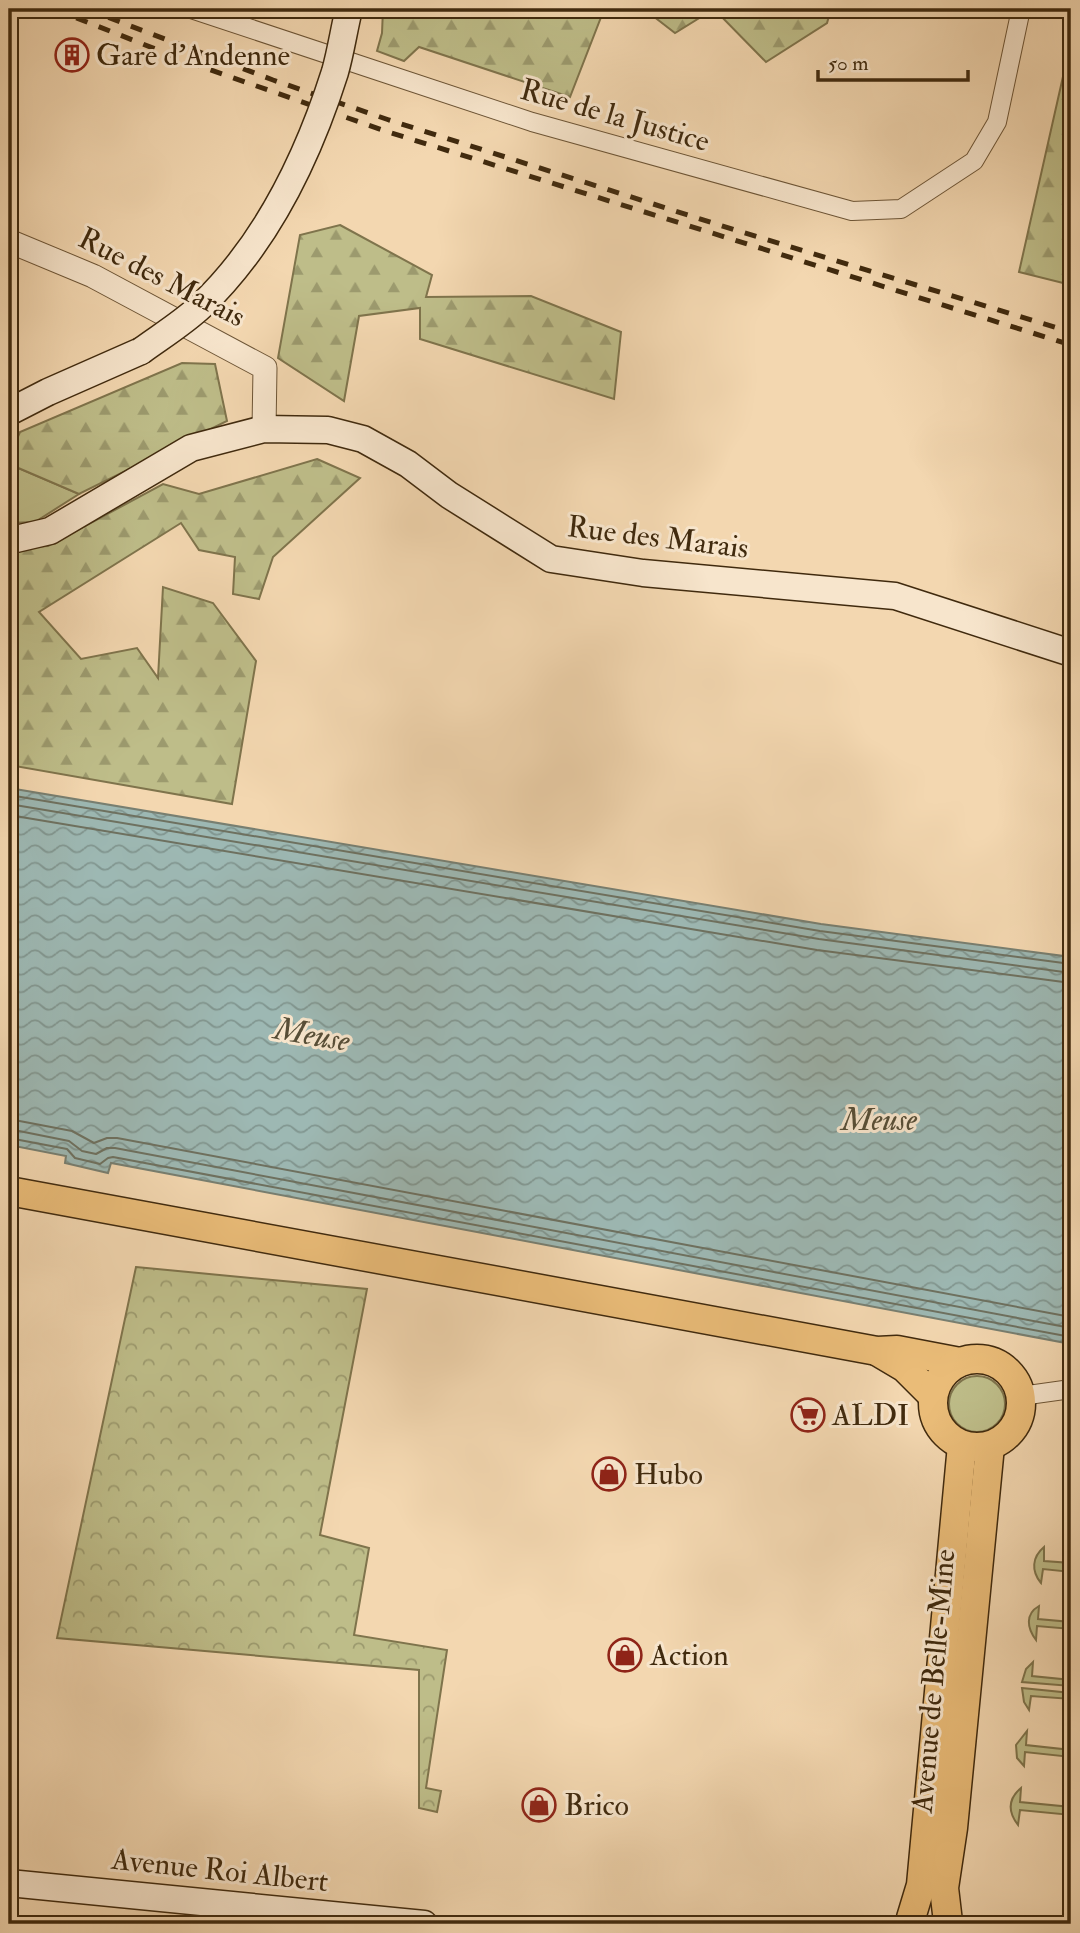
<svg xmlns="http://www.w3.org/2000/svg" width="1080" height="1933" font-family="'IM FELL Double Pica',serif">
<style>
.grass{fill:#bebd89;stroke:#7f744c;stroke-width:2}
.forest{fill:url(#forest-firs);stroke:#7f744c;stroke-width:2}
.park{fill:url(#park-crowns);stroke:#7f744c;stroke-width:2}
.water{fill:url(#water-waves);stroke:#787f71;stroke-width:2}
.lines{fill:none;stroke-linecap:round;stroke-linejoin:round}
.shore{stroke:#6e7160;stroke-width:2}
.minor-casing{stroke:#6d5536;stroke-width:20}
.tertiary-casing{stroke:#6d5536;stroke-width:25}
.secondary-casing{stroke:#402a0e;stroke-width:29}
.primary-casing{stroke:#402a0e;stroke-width:31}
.minor{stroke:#f7e5cc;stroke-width:18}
.tertiary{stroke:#f7e5cc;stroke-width:23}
.secondary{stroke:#f7e5cc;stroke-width:26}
.primary{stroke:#eabc78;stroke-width:28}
.rail{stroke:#402a0e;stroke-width:5;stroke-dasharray:12 12;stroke-linecap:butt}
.secondary-bridge-casing{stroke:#402a0e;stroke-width:29;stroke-linecap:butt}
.secondary-bridge{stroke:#f7e5cc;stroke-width:26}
.labels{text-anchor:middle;stroke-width:6;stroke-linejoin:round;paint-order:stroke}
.poi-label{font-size:30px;fill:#402a0e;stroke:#f7e5cc;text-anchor:start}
.street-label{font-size:30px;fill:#402a0e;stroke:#f7e5cc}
.water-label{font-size:32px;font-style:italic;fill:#574e37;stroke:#f7e5cc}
</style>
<defs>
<pattern id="forest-firs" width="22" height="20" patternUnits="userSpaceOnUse" patternTransform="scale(1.75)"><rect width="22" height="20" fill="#bebd89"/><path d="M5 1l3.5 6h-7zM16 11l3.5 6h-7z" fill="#9c9a6e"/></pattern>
<pattern id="park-crowns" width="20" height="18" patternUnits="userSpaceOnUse" patternTransform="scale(1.75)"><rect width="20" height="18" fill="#bebd89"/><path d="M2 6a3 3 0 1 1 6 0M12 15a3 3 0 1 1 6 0" fill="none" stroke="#9c9a6e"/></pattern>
<pattern id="water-waves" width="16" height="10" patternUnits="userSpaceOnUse" patternTransform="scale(1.75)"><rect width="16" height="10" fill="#9db8b3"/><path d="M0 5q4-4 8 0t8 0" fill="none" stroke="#819690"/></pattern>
</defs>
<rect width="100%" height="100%" fill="#f3d7b0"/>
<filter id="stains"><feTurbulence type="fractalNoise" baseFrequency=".00286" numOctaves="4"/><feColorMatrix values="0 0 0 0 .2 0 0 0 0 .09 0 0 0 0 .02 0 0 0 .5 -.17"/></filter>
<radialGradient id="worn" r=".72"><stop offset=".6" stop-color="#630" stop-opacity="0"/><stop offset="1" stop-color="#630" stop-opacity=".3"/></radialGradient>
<g class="grass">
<path d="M9 464 79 494 35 522 9 523Z"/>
<circle cx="977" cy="1404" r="28"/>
<path d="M1044 1547V1561L1071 1563V1572L1043 1569 1041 1583C1031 1571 1032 1557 1044 1547Z"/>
<path d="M1039 1606 1038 1619 1071 1622V1629L1037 1626 1036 1640C1027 1628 1025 1614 1039 1606Z"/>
<path d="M1033 1662 1032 1676 1071 1680V1686L1022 1682 1026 1669Z"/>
<path d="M1022 1688 1071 1693V1699L1031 1696 1029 1710 1024 1702Z"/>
<path d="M1027 1731 1026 1745 1071 1750V1757L1025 1752 1024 1766 1017 1758 1016 1745Z"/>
<path d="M1021 1788 1020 1802 1071 1807V1815L1020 1810 1018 1825C1008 1812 1008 1799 1021 1788Z"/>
</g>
<g class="forest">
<path d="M383 9H603V12L570 97 419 47 404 61 377 51 382 33Z"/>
<path d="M644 9H831L827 23 766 62 714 9 675 33Z"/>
<path d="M1071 41V285L1019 272Z"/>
<path d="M340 225 432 275 426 297 531 296 621 332 614 399 420 339V308L359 316 344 401 278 358 300 235Z"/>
<path d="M182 363 215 364 227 421 79 494 9 464V457L20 432Z"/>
<path d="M317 459 360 478 273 557 259 599 233 594 235 557 199 550 181 523 39 612 81 659 137 648 158 678 163 587 213 603 256 661 232 804 9 765V548L48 546 163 484 199 494Z"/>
</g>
<path class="park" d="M136 1267 367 1289 320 1535 369 1548 354 1635 447 1650 426 1788 441 1791 437 1812 419 1808V1670L57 1638Z"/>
<path class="water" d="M9 788 821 924 1071 957V1344L111 1163 108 1173 65 1163 66 1156 9 1145Z"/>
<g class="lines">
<g class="shore">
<path d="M9 795 820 931 1071 964"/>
<path d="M9 804 819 939 1071 973"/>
<path d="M9 815 817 950 1071 983"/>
<path d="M9 1119 72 1131 94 1143 107 1138H117L1071 1317"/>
<path d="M9 1129 69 1141 82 1151 96 1154 107 1148H115L1071 1328"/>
<path d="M9 1138 67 1149 75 1158 100 1164 108 1158 113 1157 1071 1337"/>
</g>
<defs>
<g id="minor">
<path d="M191 9 532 122 852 211 901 209 974 161 997 122 1021 9"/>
<path d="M1021 1396 1071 1389"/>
</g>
<path id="tertiary" d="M9 241 93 276 265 368 264 429"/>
<g id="secondary">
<path d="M9 412 48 392 141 351"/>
<path d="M9 537 16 539 50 531 191 448 264 429 328 430 363 439 408 464 449 495 551 559 643 573 895 596 1071 653"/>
<path d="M9 1883 424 1924"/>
</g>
<g id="primary">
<path d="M9 1191 877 1351 897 1350 960 1362"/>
<path d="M878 1352 905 1368 933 1396"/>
<circle cx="977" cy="1403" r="44"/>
<path d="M911 1918 921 1885 962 1445"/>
<path d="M948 1922 944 1888 953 1828 990 1446"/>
</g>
</defs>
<use href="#minor" class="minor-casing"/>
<use href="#tertiary" class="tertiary-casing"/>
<use href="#secondary" class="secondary-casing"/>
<use href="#primary" class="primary-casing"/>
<use href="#minor" class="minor"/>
<use href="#tertiary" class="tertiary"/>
<use href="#secondary" class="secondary"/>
<use href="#primary" class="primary"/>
<g class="rail">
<path d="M54 9 191 63 385 131 1071 345"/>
<path d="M86 9 273 80 389 120 735 230 1071 332"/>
</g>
<defs>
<path id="secondary-bridge" d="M141 351C160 337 183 323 201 306 266 244 308 157 335 72 341 51 344 29 349 9"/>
</defs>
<use href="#secondary-bridge" class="secondary-bridge-casing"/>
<use href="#secondary-bridge" class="secondary-bridge"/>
</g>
<defs>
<symbol id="building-ring" viewBox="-11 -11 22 22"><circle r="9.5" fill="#f7e5cc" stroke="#8f2418" stroke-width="1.5"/><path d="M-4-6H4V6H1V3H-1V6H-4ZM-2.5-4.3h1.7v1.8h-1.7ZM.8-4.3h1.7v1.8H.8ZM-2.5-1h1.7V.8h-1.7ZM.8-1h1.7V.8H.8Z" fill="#8f2418"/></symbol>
<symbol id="supermarket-ring" viewBox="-11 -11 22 22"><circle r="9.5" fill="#f7e5cc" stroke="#8f2418" stroke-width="1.5"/><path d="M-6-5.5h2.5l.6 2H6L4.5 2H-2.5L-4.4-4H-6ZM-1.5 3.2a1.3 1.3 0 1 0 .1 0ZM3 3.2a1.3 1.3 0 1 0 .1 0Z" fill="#8f2418"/></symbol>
<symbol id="shop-ring" viewBox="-11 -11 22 22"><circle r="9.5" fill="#f7e5cc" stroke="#8f2418" stroke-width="1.5"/><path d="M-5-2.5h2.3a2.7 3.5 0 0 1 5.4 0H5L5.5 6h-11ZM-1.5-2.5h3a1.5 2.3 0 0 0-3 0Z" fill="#8f2418"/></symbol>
</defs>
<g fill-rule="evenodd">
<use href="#building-ring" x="53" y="36" width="38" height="38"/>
<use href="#supermarket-ring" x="789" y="1396" width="38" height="38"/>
<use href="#shop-ring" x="590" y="1455" width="38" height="38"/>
<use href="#shop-ring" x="606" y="1636" width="38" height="38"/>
<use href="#shop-ring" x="520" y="1786" width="38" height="38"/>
</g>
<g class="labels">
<g class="poi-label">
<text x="96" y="65">Gare d'Andenne</text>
<text x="832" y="1425">ALDI</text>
<text x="634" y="1484">Hubo</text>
<text x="650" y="1665">Action</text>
<text x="564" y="1815">Brico</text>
</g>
<g class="street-label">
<text transform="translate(615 115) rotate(16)" y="10">Rue de la Justice</text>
<text transform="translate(162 277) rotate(27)" y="10">Rue des Marais</text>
<text transform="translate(658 537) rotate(7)" y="10">Rue des Marais</text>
<text transform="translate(933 1681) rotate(-85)" y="10">Avenue de Belle-Mine</text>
<text transform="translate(220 1870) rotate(6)" y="10">Avenue Roi Albert</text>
</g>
<g class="water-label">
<text transform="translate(312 1034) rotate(10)" y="11">Meuse</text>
<text x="879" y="1130">Meuse</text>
</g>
</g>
<rect width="1080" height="1933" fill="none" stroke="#f3d7b0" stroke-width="35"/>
<rect x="10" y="10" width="1059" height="1912" fill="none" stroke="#402a0e" stroke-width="3.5"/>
<rect x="18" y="18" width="1045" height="1898" fill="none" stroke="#402a0e" stroke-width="2"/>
<path d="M818 70v10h150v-10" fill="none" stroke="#402a0e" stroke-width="3.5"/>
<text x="828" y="70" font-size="21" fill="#402a0e" stroke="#f7e5cc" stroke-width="5" paint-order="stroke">50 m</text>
<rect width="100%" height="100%" filter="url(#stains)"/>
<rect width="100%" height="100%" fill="url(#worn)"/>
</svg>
